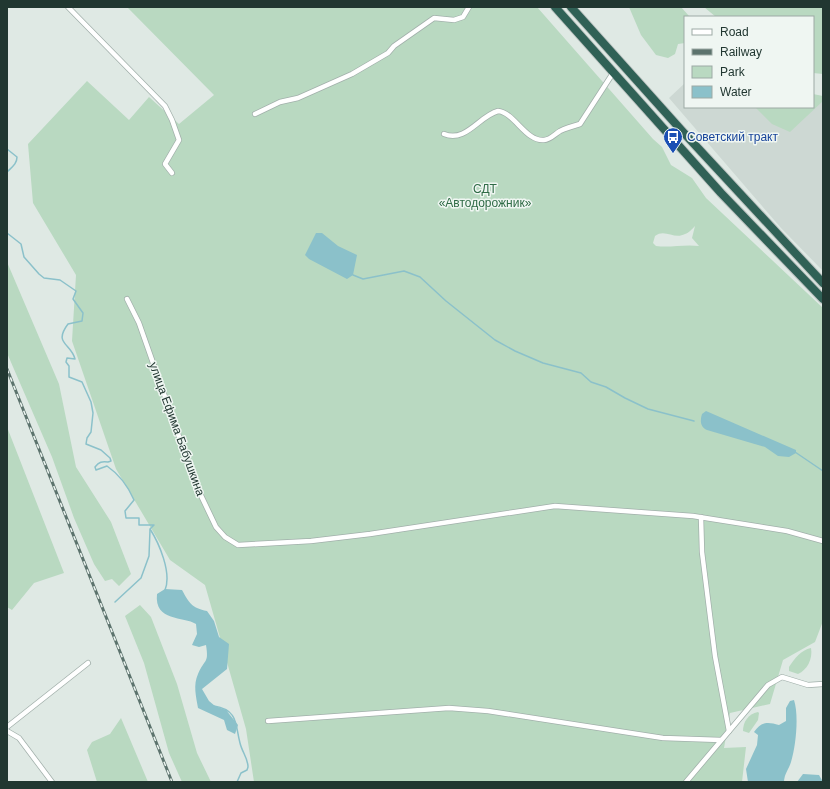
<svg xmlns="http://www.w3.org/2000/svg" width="830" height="789" font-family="Arial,sans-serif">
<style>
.built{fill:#cdd8d3}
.green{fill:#b9d9c1;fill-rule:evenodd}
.water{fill:#8bc1ca}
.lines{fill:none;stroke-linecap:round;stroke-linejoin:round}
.stream{stroke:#8bc1ca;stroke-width:1.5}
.street-casing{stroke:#a2b0ab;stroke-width:6}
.highway-casing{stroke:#bcc3c1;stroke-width:10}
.street{stroke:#fff;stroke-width:4.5}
.highway{stroke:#306156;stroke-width:8}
.rail-casing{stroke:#5c736d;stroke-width:3}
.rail{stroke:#eff6f2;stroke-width:1.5;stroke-dasharray:4.5;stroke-linecap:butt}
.labels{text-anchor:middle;stroke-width:3;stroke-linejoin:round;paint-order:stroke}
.transit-label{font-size:12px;fill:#164399;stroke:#eff6f2;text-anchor:start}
.park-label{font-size:12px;fill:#2f6b46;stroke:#eff6f2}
.street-label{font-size:12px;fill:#213731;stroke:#eff6f2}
</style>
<rect width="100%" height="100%" fill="#dfe9e4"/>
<path class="built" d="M685 83V107H813V100L823 102V271L781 228 669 98Z"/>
<g class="green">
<path d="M127 7H537L653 139 662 147 671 165 692 178 706 198 823 308V621L815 642 783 660 770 704 730 713 724 748 746 747 742 782H254L246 729 205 585 170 560 116 469 72 341 76 275 33 203 28 144 87 81 129 120 149 97 179 124 214 95ZM695 226 692 238 699 246C684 244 670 248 656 246L653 243 655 236C665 228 674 240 685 234 689 233 692 229 695 226Z"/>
<path d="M629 7H681L689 16 697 17H685V43L678 44 675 54 668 58 656 55 641 35Z"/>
<path d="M704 7H823V74L813 73V17H716Z"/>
<path d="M813 94 823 96V101L790 132 772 124 755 107H813Z"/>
<path d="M7 262 59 384 76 467 111 522 131 574 119 586 112 579 105 581 94 564 74 518 52 457 7 353Z"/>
<path d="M7 427 64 573 34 583 12 610 7 607Z"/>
<path d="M140 605 151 617 177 684 197 753 211 782H182L169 753 144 663 125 616Z"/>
<path d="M811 648C813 659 807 670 798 674L789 671V667C794 659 801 650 811 648Z"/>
<path d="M758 712 759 713 758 720 749 733 743 731C743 722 748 714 758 712Z"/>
<path d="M121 718 148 782H97L87 750 92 742 110 734Z"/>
</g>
<g class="water">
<path d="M316 233H322L338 246 357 255 353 275 347 279 309 259 305 255Z"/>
<path d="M706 411 796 450V453L789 457 778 456 765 447 707 430C700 427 700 420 702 414Z"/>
<path d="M165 589 182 590C189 603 192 608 207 611L214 621 219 637 229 644 227 669 202 689 209 701 215 706 226 710 238 725 235 734 227 730 224 720 198 708C196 696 193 685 198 674 205 658 209 664 206 645L199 647 192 645 197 634 196 624C184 616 154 622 157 594Z"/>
<path d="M794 700C799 715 796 746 791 762 789 769 784 774 784 782H748L746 769 757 745 758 735 754 732C762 721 768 722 779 725L786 721V708L790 701Z"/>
<path d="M803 774 819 775 823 782H797Z"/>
</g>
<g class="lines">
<g class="stream">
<path d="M7 149 17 157C17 164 12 167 7 172"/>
<path d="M7 233 21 244 24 257 39 274 44 278 60 280 76 291 73 299 83 313 82 321 68 324C53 344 71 343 75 359L67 358 66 362 69 366V377L82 382 91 402 93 413 91 432 87 438 86 444 101 450 110 458 111 461 108 462C102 461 99 462 95 467L96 470 107 466C120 475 128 486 134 500L125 511 126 518H139V525H154L150 529C159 543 172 573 165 590"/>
<path d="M353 275 363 279 404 271 420 277 446 301 495 340 515 351 543 363 581 373 591 382 606 387 625 398 648 409 694 421"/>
<path d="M795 452 823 471"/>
<path d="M115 602 141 578 149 556 150 530"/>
<path d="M214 706C239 710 235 725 240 743 242 752 248 758 248 767L247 770 241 773 237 782"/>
</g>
<defs>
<g id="street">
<path d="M68 7 165 106 172 120 179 140 165 164 172 173"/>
<path d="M255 114 280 102 298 98 352 74 388 53 394 46 434 18 454 20 463 17 469 7"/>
<path d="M444 134C466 143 479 116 498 111 514 112 526 142 544 140 550 140 555 134 560 131 566 128 573 126 580 124L613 73"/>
<path d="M127 299 139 323 196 485 216 527 225 537 238 545 311 541 370 534 555 506 693 516 787 531 823 541"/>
<path d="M701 517 702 552 715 656 729 731"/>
<path d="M268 721 449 708 488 711 663 738 721 740"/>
<path d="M7 727 88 663"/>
<path d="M7 731 19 738 52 782"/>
<path d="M686 782 768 685 782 677 808 685 823 684"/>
</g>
<g id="highway">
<path d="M555 7 721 193 823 299"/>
<path d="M571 7 683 132 823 283"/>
</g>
</defs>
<use href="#street" class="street-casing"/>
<use href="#highway" class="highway-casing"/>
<use href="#street" class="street"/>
<use href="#highway" class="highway"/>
<defs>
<path id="rail" d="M7 369 172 782"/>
</defs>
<use href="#rail" class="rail-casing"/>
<use href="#rail" class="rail"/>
</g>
<defs>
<symbol id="bus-pin" viewBox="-11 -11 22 30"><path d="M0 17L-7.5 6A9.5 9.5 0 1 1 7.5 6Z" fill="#1a4fb4" stroke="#eff6f2"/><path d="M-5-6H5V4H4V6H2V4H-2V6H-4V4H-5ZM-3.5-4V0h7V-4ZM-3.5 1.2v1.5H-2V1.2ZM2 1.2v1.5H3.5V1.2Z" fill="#fff"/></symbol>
</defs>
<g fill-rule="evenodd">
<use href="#bus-pin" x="662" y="126" width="22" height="30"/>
</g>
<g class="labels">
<g class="transit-label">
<text x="687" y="141">Советский тракт</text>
</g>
<g class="park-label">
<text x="485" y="193">СДТ<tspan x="485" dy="14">«Автодорожник»</tspan></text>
</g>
<g class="street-label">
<text transform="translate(177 429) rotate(70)" y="4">улица Ефима Бабушкина</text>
</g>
</g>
<rect width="830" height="789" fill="none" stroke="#213731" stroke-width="16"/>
<rect x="684" y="16" width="130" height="92" fill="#eff6f2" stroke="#9daaa5"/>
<rect x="692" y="29" width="20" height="6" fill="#ffffff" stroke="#9daaa5"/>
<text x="720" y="36" font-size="12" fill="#213731">Road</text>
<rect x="692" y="49" width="20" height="6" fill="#5c736d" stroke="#9daaa5"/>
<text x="720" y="56" font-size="12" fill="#213731">Railway</text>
<rect x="692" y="66" width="20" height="12" fill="#b9d9c1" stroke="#9daaa5"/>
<text x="720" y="76" font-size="12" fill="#213731">Park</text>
<rect x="692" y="86" width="20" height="12" fill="#8bc1ca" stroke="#9daaa5"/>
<text x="720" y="96" font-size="12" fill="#213731">Water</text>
</svg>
